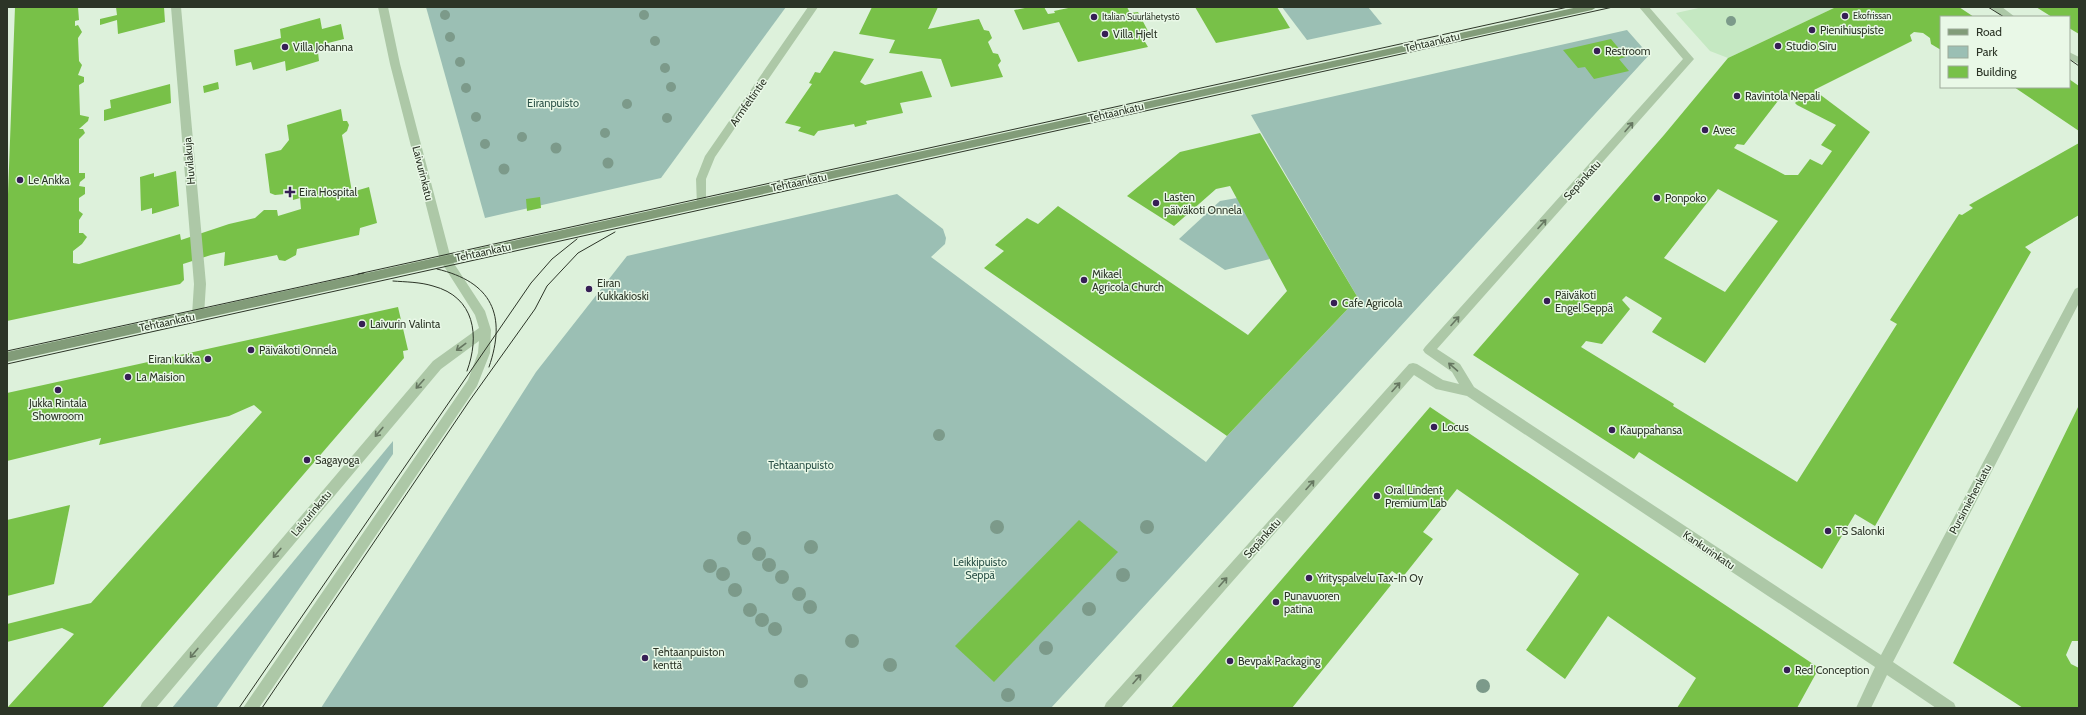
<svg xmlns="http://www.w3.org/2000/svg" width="2086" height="715" font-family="Cabin,sans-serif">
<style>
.green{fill:#9bbfb4}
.plaza{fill:#c5e8c2}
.building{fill:#78c148;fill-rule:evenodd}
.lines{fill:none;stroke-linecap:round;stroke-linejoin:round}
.street{fill:#adc8a7;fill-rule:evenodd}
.secondary{fill:#829c79;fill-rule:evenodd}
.tram{stroke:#2c3527;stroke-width:1}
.tree{fill:#7c9a8a}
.oneway{stroke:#667761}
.poi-dot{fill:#361f55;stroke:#e9f8e7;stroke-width:1.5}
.labels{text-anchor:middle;stroke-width:3;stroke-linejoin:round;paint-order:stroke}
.far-poi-label{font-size:9px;fill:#2c3527;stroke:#e9f8e7;text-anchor:start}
.poi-label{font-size:11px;fill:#2c3527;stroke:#e9f8e7;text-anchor:start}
.street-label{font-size:11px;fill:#2c3527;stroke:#e9f8e7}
.park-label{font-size:11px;fill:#2c5248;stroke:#e9f8e7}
</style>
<rect width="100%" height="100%" fill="#ddf1db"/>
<g class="green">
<path d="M426 7H786L661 178 485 218Z"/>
<path d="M1282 7H1368L1382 24 1307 40Z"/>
<path d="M1627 30 1649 55 1051 708H321L536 372 627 256 897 194 943 229 946 238 945 244 931 257 1206 462 1227 436 1358 298 1251 115Z"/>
<path d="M1237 198 1270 259 1225 270 1179 239 1220 201Z"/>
<path d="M393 441V454L216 708H172Z"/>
</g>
<path class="plaza" d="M1703 7H1836L1728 58 1710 51 1676 13Z"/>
<g class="building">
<path d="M15 7H78L79 20 75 21V26L78 25 82 32 78 38 79 61 82 65 78 75 84 77V82L79 85 80 115 89 117 88 121 79 129H83L85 133 79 139V173H85V178L80 182 79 186 85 187V194L79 198V211L83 214 79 220V233H83L87 237 82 244 73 251V263L79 264 180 234 181 240 229 224 255 218 264 210H277L278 216 301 209 300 198 293 200 292 189 285 194 275 195 270 193 265 154 281 150 289 140 287 125 341 109 343 121H347L349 125 347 131 342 135 352 192 369 187 377 223 360 228 359 235 297 249 296 255 285 261 279 260 277 255 224 266 225 252 211 255 183 264 184 280 180 284 7 321V221Z"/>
<path d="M116 7H164L165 22 118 34 117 20 100 25V19L117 15Z"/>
<path d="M872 7H938L928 29 979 19 984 30 989 31 992 38 988 42 993 53 998 54 1001 61 998 65 1003 77 951 87 941 59 889 53 895 40 859 34Z"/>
<path d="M1030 7H1044L1048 14 1055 13 1054 11 1073 7H1127L1130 13 1138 12 1149 33 1141 35 1148 47 1078 62 1059 22 1023 30 1014 10Z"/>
<path d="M1195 7H1277L1290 28 1216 43Z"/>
<path d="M1836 7H1959L1974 17H1941V50L1931 44 1930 38 1923 33 1914 32 1910 35 1912 41 1814 90 1870 132 1705 363 1652 332 1662 318 1626 296 1622 300 1630 309 1602 344 1586 341 1581 347 1674 404 1673 406 1797 482 1897 324 1890 320 1959 214 1962 215 1973 208 1969 205 2079 143V215L2025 247 2031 252 1875 526 1855 514 1822 569 1639 452 1634 459 1473 355 1664 135 1728 58ZM1788 96 1797 101 1795 103 1797 105 1836 125 1821 145 1832 151 1822 165 1810 159 1798 175H1785L1734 148 1737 144 1744 145 1781 97ZM1718 189 1778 221 1725 292 1664 258Z"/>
<path d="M2036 7H2079V34L2069 28V17H2052Z"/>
<path d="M320 18 322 29 341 24 344 39 324 44 325 50 318 52 319 61 286 71 285 61 253 70 251 62 236 66 234 50 281 38 280 29Z"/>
<path d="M1611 39 1626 57 1619 59 1629 71 1594 79 1585 67 1578 68 1563 50Z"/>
<path d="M834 51 874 59 860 82 865 85 922 71 932 97 900 103 903 113 866 121 867 124 855 127 854 124 818 131 814 136 798 131 801 127 785 123 812 84 809 83 815 72 820 73Z"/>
<path d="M2069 79 2079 86V131L2014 87H2069Z"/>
<path d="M218 82 219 89 204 93 203 86Z"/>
<path d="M170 84 171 103 104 121V110L111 108 110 100Z"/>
<path d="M1260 133 1358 298 1227 436 984 268 1004 251 995 245 1027 218 1038 224 1058 206 1248 335 1287 291 1230 186 1216 189 1174 226 1127 196 1180 152Z"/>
<path d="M176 171 179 206 152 214V208L141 211 140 177 154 173V177Z"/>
<path d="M540 197 541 208 527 211 526 199Z"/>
<path d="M398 307 408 350 403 351 404 358 102 708H7L74 634 62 628 7 642V624L91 603 262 412 254 405 229 416 99 445 101 438 7 461V393Z"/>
<path d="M2079 405V641H2072L2066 655 2071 664 2079 668V708H2023L1953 663Z"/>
<path d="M1430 407 1819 668 1797 708H1677L1696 678 1608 616 1565 679 1526 650 1579 574 1457 489 1423 532 1433 539 1402 578 1392 571 1384 580 1391 585 1292 708H1171Z"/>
<path d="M70 505 54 584 7 596V520Z"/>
<path d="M1079 520 1118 552 994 682 955 646Z"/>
</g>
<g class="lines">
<g class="street">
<path d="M171 7H181L206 284 204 315 202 318H194L192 315 194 284Z"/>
<path d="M378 7H388L400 64 451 259 485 311 491 330 490 353 477 386 259 708H243L468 380 478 353 479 341 441 369 156 708H140L142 703 433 361 479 328 475 315 440 260 390 64Z"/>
<path d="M808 7H818L715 157 706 179V203L705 206H697L696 179 705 156Z"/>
<path d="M1639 7H1649L1694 59 1437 349 1460 364 1474 387 1881 655 2075 289 2079 287V303L1893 662 1954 703 1956 708H1936L1887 675 1871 708H1856L1875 667 1467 396 1436 389 1414 375 1121 708H1104L1106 703 1409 364 1413 363 1417 364 1443 380 1459 384 1452 372 1425 353 1423 350 1425 347 1683 59Z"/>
<path d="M1990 7H2002L2015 17H2003Z"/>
<path d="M2069 52 2079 57V64L2069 59Z"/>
</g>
<path class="secondary" d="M1578 7H1597L1592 10 7 362V352Z"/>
<g class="tram">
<path d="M1988 7 2004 17"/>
<path d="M2069 59 2079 66"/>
<path d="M437 269C492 282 507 315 489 367"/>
<path d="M358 274 1568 7"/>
<path d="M393 281C406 282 420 282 433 286 475 297 480 336 467 371"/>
<path d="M7 351 364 273"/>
<path d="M7 364 1613 7"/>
<path d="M239 708 531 283 552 259 577 239"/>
<path d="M262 708 470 400 535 309 547 286 578 253 615 232"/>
</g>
</g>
<g class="tree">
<circle cx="445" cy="15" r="5"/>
<circle cx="644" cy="15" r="5"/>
<circle cx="1731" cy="21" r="5"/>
<circle cx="450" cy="37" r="5"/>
<circle cx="655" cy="41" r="5"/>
<circle cx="460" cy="62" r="5"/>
<circle cx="665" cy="68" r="5"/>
<circle cx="671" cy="87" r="5"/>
<circle cx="466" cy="88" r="5"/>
<circle cx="627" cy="104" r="5"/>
<circle cx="476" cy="117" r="5"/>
<circle cx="667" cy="118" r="5"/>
<circle cx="605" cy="133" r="5"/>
<circle cx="522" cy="137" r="5"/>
<circle cx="485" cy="144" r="5"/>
<circle cx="556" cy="148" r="5.5"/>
<circle cx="608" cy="163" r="5.5"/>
<circle cx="504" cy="169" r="5.5"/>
<circle cx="939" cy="435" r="6"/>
<circle cx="997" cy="527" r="7"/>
<circle cx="1147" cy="527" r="7"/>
<circle cx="744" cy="538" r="7"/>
<circle cx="811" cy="547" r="7"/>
<circle cx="759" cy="554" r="7"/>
<circle cx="769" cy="565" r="7"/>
<circle cx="710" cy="566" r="7"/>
<circle cx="723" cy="574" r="7"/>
<circle cx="1123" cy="575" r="7"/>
<circle cx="782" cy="577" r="7"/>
<circle cx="735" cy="590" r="7"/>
<circle cx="799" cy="594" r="7"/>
<circle cx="810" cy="607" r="7"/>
<circle cx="1089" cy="609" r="7"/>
<circle cx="750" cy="610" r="7"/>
<circle cx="762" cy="620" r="7"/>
<circle cx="775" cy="629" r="7"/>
<circle cx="852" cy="641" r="7"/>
<circle cx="1046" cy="648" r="7"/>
<circle cx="890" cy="665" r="7"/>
<circle cx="801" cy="681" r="7"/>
<circle cx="1483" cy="686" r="7"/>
<circle cx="1008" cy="695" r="7"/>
</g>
<defs><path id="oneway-shaft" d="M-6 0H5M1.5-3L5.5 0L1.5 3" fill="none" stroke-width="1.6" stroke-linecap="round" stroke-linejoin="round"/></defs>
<g class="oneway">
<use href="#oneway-shaft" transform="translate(1629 127) rotate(-49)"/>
<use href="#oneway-shaft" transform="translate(1542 224) rotate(-48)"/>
<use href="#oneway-shaft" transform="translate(1455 321) rotate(-48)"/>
<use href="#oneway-shaft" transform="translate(461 347) rotate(143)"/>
<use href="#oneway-shaft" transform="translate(1453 367) rotate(-139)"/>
<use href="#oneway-shaft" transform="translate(420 384) rotate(132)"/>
<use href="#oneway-shaft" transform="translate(1396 387) rotate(-48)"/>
<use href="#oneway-shaft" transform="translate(379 432) rotate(130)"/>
<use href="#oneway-shaft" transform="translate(1310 485) rotate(-48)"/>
<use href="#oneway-shaft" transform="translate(277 553) rotate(130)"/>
<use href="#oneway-shaft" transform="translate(1223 582) rotate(-48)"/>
<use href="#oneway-shaft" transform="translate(194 653) rotate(130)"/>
<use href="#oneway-shaft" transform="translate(1137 679) rotate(-48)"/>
</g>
<g class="poi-dot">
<circle cx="1845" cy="16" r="4"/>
<circle cx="1094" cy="17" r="4"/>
<circle cx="1812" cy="30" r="4"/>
<circle cx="1105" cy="34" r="4"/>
<circle cx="1778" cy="46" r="4"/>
<circle cx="285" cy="47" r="4"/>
<circle cx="1597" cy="51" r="4"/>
<circle cx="1737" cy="96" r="4"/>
<circle cx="1705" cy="130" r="4"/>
<circle cx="20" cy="180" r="4"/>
<path d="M288 186h4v4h4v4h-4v4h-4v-4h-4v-4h4z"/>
<circle cx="1657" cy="198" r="4"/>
<circle cx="1156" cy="203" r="4"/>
<circle cx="1084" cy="280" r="4"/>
<circle cx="589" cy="289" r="4"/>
<circle cx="1547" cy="301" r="4"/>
<circle cx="1334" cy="303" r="4"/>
<circle cx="362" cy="324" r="4"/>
<circle cx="251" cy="350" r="4"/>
<circle cx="208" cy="359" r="4"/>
<circle cx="128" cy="377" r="4"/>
<circle cx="58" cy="390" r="4"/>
<circle cx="1434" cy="427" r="4"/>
<circle cx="1612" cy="430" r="4"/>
<circle cx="307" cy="460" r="4"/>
<circle cx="1377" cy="496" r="4"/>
<circle cx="1828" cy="531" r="4"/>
<circle cx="1309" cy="578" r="4"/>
<circle cx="1276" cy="602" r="4"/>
<circle cx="645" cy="658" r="4"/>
<circle cx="1230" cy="661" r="4"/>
<circle cx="1787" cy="670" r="4"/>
</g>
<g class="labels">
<g class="far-poi-label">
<text x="1853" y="19">Ekofrissan</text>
<text x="1102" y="20">Italian Suurlähetystö</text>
</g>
<g class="poi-label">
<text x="1820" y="34">Pienihiuspiste</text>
<text x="1113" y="38">Villa Hjelt</text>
<text x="1786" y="50">Studio Siru</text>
<text x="293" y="51">Villa Johanna</text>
<text x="1605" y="55">Restroom</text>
<text x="1745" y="100">Ravintola Nepali</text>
<text x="1713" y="134">Avec</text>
<text x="28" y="184">Le Ankka</text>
<text x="299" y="196">Eira Hospital</text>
<text x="1164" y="201">Lasten<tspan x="1164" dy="13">päiväkoti Onnela</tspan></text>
<text x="1665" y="202">Ponpoko</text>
<text x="1092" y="278">Mikael<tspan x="1092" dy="13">Agricola Church</tspan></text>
<text x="597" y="287">Eiran<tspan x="597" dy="13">Kukkakioski</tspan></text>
<text x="1555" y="299">Päiväkoti<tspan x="1555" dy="13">Engel Seppä</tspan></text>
<text x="1342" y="307">Cafe Agricola</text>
<text x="370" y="328">Laivurin Valinta</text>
<text x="259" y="354">Päiväkoti Onnela</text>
<text x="200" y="363" text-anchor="end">Eiran kukka</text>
<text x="136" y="381">La Maision</text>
<text x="58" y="407" text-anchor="middle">Jukka Rintala<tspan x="58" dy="13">Showroom</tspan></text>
<text x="1442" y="431">Locus</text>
<text x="1620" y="434">Kauppahansa</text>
<text x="315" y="464">Sagayoga</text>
<text x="1385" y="494">Oral Lindent<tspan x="1385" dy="13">Premium Lab</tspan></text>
<text x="1836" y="535">TS Salonki</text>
<text x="1317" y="582">Yrityspalvelu Tax-In Oy</text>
<text x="1284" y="600">Punavuoren<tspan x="1284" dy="13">patina</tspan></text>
<text x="653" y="656">Tehtaanpuiston<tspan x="653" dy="13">kenttä</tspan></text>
<text x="1238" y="665">Bevpak Packaging</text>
<text x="1795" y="674">Red Conception</text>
</g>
<g class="street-label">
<text transform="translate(1432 42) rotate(-13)" y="4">Tehtaankatu</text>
<text transform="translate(748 102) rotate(-55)" y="4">Armfeltintie</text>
<text transform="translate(1116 112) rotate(-13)" y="4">Tehtaankatu</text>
<text transform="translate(189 161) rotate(-95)" y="4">Huvilakuja</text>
<text transform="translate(423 173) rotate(76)" y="4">Laivurinkatu</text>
<text transform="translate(1582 180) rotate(-48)" y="4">Sepänkatu</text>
<text transform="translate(799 182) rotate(-12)" y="4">Tehtaankatu</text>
<text transform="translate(483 252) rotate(-12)" y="4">Tehtaankatu</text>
<text transform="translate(167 322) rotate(-12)" y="4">Tehtaankatu</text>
<text transform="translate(1970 499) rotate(-62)" y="4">Pursimiehenkatu</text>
<text transform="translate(311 513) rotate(-50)" y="4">Laivurinkatu</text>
<text transform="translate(1262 538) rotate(-48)" y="4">Sepänkatu</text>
<text transform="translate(1709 550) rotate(34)" y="4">Kankurinkatu</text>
</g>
<g class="park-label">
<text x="553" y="107">Eiranpuisto</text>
<text x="801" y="469">Tehtaanpuisto</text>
<text x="980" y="566">Leikkipuisto<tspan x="980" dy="13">Seppä</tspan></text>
</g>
</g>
<rect width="2086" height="715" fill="none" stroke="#2c3527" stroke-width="16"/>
<rect x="1940" y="16" width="130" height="72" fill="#e9f8e7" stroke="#9daa9a"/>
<rect x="1948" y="29" width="20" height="6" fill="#829c79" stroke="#9daa9a"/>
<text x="1976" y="36" font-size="12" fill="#2c3527">Road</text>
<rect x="1948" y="46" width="20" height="12" fill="#9bbfb4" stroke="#9daa9a"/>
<text x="1976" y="56" font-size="12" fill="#2c3527">Park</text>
<rect x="1948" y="66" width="20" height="12" fill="#78c148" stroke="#9daa9a"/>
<text x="1976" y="76" font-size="12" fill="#2c3527">Building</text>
</svg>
